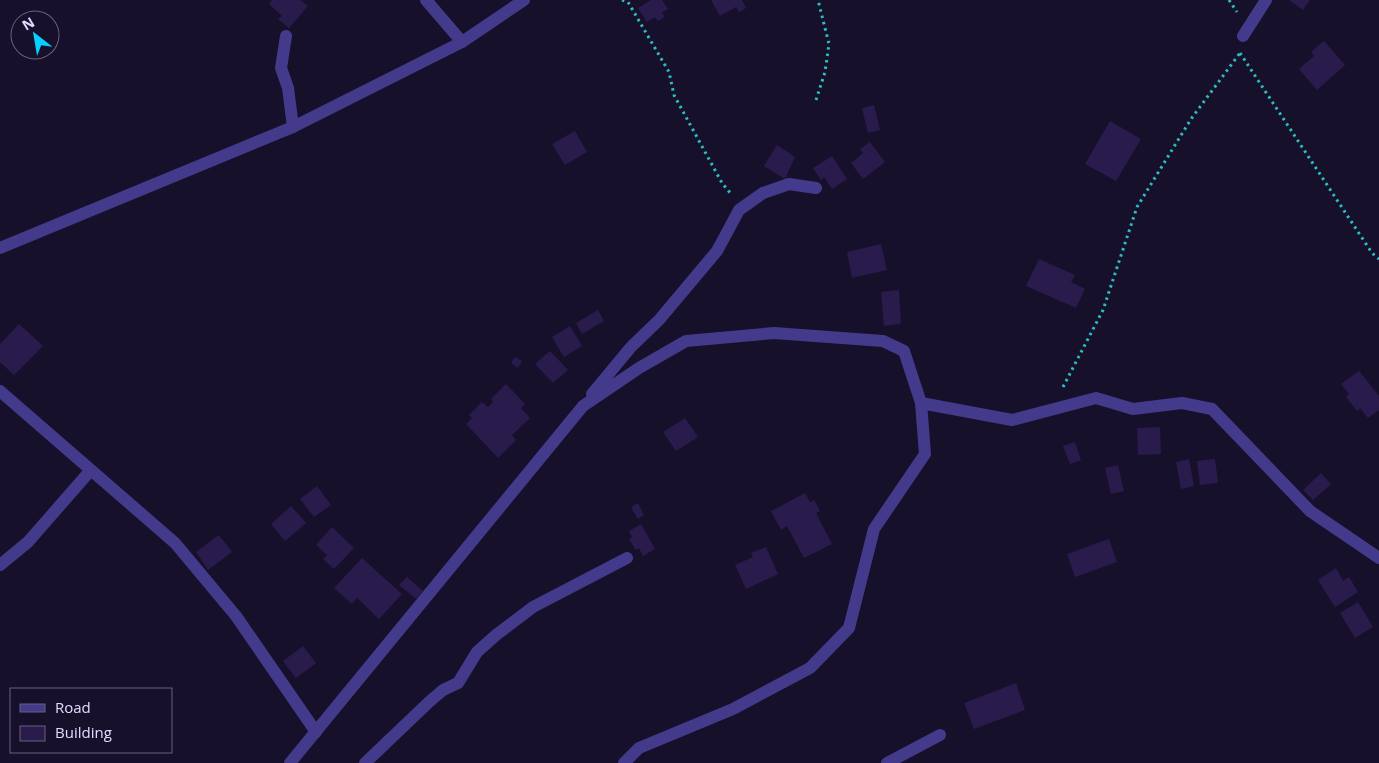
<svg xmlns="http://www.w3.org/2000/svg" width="1379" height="763" font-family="'Open Sans',sans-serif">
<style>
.building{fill:#2a1b4d}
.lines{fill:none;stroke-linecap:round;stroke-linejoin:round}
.path{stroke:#2cbdc1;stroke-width:3;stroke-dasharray:2.5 4;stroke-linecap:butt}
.minor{stroke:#443a8c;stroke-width:12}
</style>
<rect width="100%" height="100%" fill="#17102b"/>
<g class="building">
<path d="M272 0H300L308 6 289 28 278 19 282 16 269 4Z"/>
<path d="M651 0H662L668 9 662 12 665 17 658 21 655 17 647 22 638 8Z"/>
<path d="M711 0H742L746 8 739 12 736 7 720 16Z"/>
<path d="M1289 0H1310L1303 10Z"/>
<path d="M1324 41 1345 65 1317 90 1299 69 1314 56 1311 52Z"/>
<path d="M874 105 880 130 868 133 862 108Z"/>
<path d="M1110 121 1141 139 1116 181 1085 164Z"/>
<path d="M575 131 587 152 565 165 552 144Z"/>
<path d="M870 142 885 162 863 179 851 163 863 153 860 149Z"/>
<path d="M777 145 795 157 785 179 764 166Z"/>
<path d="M832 156 847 179 832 189 824 177 821 180 813 168Z"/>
<path d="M881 244 887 270 852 278 847 252Z"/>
<path d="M1039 259 1075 275 1071 282 1085 289 1076 308 1026 286Z"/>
<path d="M899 290 901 324 884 326 881 292Z"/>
<path d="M598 310 604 321 582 334 576 323Z"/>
<path d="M19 324 43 346 14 375 0 362V344Z"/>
<path d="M570 326 582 346 564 357 552 337Z"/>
<path d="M550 351 568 370 553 383 535 364Z"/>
<path d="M515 357 522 361 518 368 511 363Z"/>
<path d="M1359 371 1379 396V410L1368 418 1360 408 1357 411 1346 397 1349 394 1341 384Z"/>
<path d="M506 384 525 404 521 408 530 418 512 435 516 440 498 458 466 424 472 418 469 415 482 402 488 407 493 402 491 399Z"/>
<path d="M685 418 698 437 676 451 663 432Z"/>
<path d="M1160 427 1161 454 1138 455 1137 428Z"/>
<path d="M1075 442 1081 460 1070 464 1063 446Z"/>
<path d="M1189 459 1194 486 1181 489 1176 462Z"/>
<path d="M1215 459 1218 483 1200 485 1197 461Z"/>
<path d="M1118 465 1124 491 1111 494 1105 468Z"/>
<path d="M1321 473 1331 484 1313 500 1303 490Z"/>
<path d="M317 486 331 505 314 517 300 499Z"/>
<path d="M805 493 810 502 814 500 820 511 816 513 832 544 804 558 787 526 781 530 771 511Z"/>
<path d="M638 503 644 515 638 519 631 507Z"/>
<path d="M291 506 306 523 285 541 271 524Z"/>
<path d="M641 524 655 549 643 556 639 548 636 550 629 539 632 537 629 531Z"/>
<path d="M332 527 354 548 334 569 323 559 327 555 316 545Z"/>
<path d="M219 535 232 552 208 570 196 552Z"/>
<path d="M1109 539 1117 562 1075 577 1067 554Z"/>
<path d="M766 547 778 574 746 589 735 565 753 557 751 553Z"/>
<path d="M362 558 402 594 379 619 357 598 352 604 334 588Z"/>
<path d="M1336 568 1343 581 1349 577 1358 592 1335 607 1318 580Z"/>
<path d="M407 577 423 591 416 599 399 585Z"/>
<path d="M1358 602 1373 627 1355 638 1340 613Z"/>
<path d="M303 646 316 663 296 678 283 661Z"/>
<path d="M1016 683 1025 710 974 729 964 703Z"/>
</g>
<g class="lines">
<g class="path">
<path d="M622 0 628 2 669 72 674 95 722 183 731 194"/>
<path d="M1229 0 1237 12"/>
<path d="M1240 53 1372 253 1379 259"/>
<path d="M816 100 825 72 829 44 818 0"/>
<path d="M1063 387 1103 310 1137 207 1191 119 1240 53"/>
</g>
<g class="minor">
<path d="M426 0 462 42"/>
<path d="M286 36 281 68 288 88 293 127"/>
<path d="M1243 36 1266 0"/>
<path d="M0 248 293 127 462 42 524 0"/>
<path d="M0 391 175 543 236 616 316 732"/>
<path d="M592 394 631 347 659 320 717 251 739 210 763 193 789 184 816 188"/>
<path d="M921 403 1012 420 1096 398 1133 409 1182 403 1212 409 1310 511 1379 558"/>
<path d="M0 565 28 542 90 471"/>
<path d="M290 763 583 406 639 368 686 341 774 333 883 341 904 351 921 403 925 454 874 529 849 628 810 668 733 709 639 748 624 763"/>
<path d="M365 763 429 702 443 690 458 683 477 652 496 635 533 607 627 558"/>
<path d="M887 763 940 735"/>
</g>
</g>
<rect x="10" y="688" width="162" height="65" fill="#17102b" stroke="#686180"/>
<rect x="20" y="704" width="25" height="8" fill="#443a8c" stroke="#686180"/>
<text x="55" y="713" font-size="15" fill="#e2daff">Road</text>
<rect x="20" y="726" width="25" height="15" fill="#2a1b4d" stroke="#686180"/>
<text x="55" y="738" font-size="15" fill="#e2daff">Building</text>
<g transform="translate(35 35) rotate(329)"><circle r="24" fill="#17102b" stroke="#686180"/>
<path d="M0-4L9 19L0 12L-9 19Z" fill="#06d0ff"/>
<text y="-8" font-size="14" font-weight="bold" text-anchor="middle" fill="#e2daff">N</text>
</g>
</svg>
